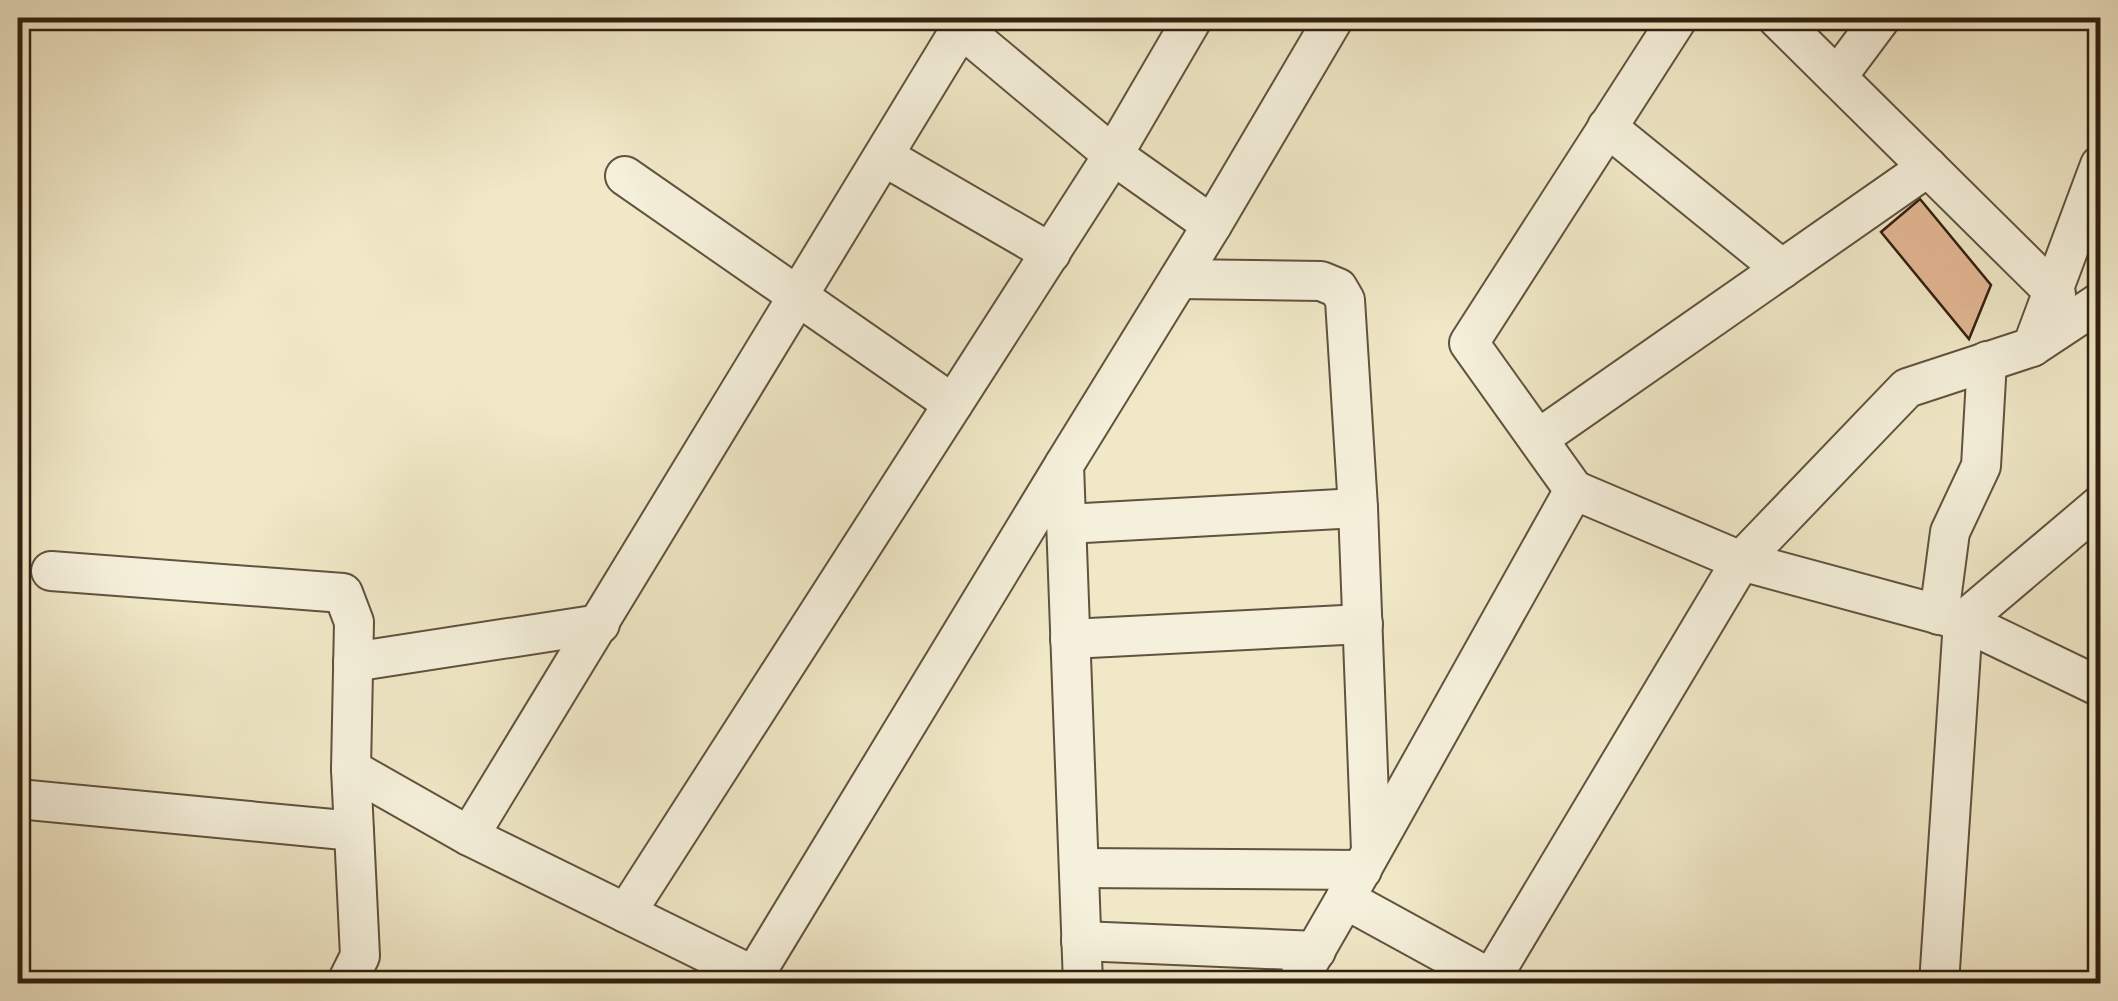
<svg xmlns="http://www.w3.org/2000/svg" width="2118" height="1001" font-family="Alegreya,serif">
<style>
.building{fill:#e3b793;stroke:#322011;stroke-width:2.5}
.lines{fill:none;stroke-linecap:round;stroke-linejoin:round}
.minor-casing{stroke:#62523e;stroke-width:42}
.minor{stroke:#f5f0db;stroke-width:38}
</style>
<rect width="100%" height="100%" fill="#f0e8c7"/>
<filter id="stains"><feTurbulence type="fractalNoise" baseFrequency=".002" numOctaves="4"/><feColorMatrix values="0 0 0 0 .2 0 0 0 0 .09 0 0 0 0 .02 0 0 0 .5 -.17"/></filter>
<radialGradient id="worn" r=".72"><stop offset=".6" stop-color="#630" stop-opacity="0"/><stop offset="1" stop-color="#630" stop-opacity=".3"/></radialGradient>
<path class="building" d="M1920 199 1991 285 1969 339 1881 232Z"/>
<g class="lines">
<defs>
<g id="minor">
<path d="M1777 18 2056 294"/>
<path d="M1837 77 1881 18"/>
<path d="M1607 127 1782 269"/>
<path d="M885 157 1051 253"/>
<path d="M625 176 953 404"/>
<path d="M1179 279 1321 281 1338 288 1345 300 1358 508 1371 850"/>
<path d="M2032 347 2100 302"/>
<path d="M1538 439 1928 167"/>
<path d="M1574 490 1469 343 1678 18"/>
<path d="M2100 505 1963 621 2100 687"/>
<path d="M1066 524 1358 508"/>
<path d="M51 571 343 593 354 622 351 769 360 956 346 984"/>
<path d="M1939 615 1950 532 1981 466 1987 361"/>
<path d="M1070 639 1363 624"/>
<path d="M353 662 600 624"/>
<path d="M351 769 469 836 961 28 1113 155 1212 225 1334 18"/>
<path d="M18 799 354 831"/>
<path d="M469 836 754 976"/>
<path d="M1079 868 1362 870"/>
<path d="M1345 899 1574 490 1741 561 1488 984"/>
<path d="M626 913 1113 155 1193 18"/>
<path d="M1081 941 1316 951"/>
<path d="M749 984 1064 465"/>
<path d="M1083 984 1064 465 1212 225"/>
<path d="M1296 984 1345 899 1500 984"/>
<path d="M1939 984 1963 621 1741 561 1907 388 2032 347 2100 165"/>
</g>
</defs>
<use href="#minor" class="minor-casing"/>
<use href="#minor" class="minor"/>
</g>
<rect width="2118" height="1001" fill="none" stroke="#f0e8c7" stroke-width="60"/>
<rect x="20" y="20" width="2078" height="961" fill="none" stroke="#322011" stroke-width="5"/>
<rect x="30" y="30" width="2058" height="941" fill="none" stroke="#322011" stroke-width="2.5"/>
<rect width="100%" height="100%" filter="url(#stains)"/>
<rect width="100%" height="100%" fill="url(#worn)"/>
</svg>
